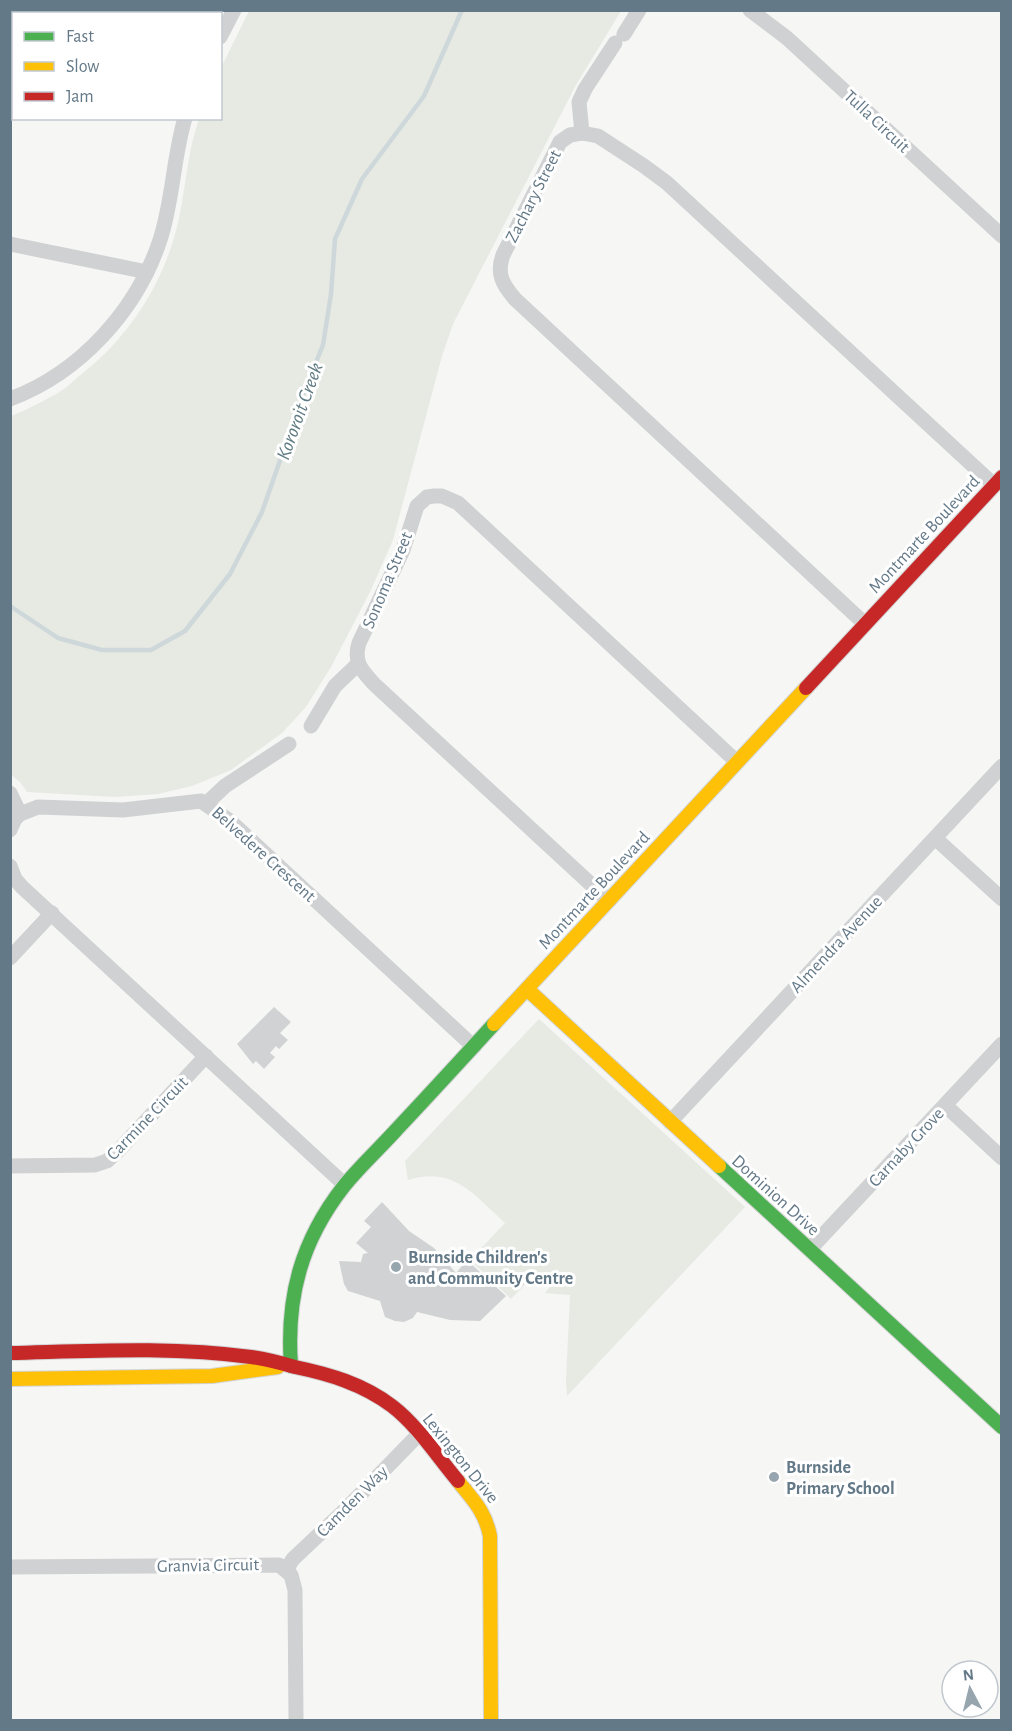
<svg xmlns="http://www.w3.org/2000/svg" width="1012" height="1731" font-family="'Alegreya Sans',sans-serif">
<style>
.green{fill:#e6eae3}
.lines{fill:none;stroke-linecap:round;stroke-linejoin:round}
.stream{stroke:#ced7da;stroke-width:4.5}
.building{fill:#d1d2d3}
.fast-casing{stroke:#d3d4d5;stroke-width:16}
.slow-casing{stroke:#d3d4d5;stroke-width:16}
.jam-casing{stroke:#d3d4d5;stroke-width:16}
.street{stroke:#d0d1d2;stroke-width:15}
.fast{stroke:#4caf50;stroke-width:14}
.slow{stroke:#ffc107;stroke-width:14}
.jam{stroke:#c62828;stroke-width:14}
.poi-dot{fill:#97a5ae;stroke:#fff;stroke-width:2}
.labels{text-anchor:middle;stroke-width:6;stroke-linejoin:round;paint-order:stroke}
.street-label{font-size:18px;fill:#647988;stroke:#fff}
.poi-label{font-size:18px;font-weight:bold;fill:#647988;stroke:#fff;text-anchor:start}
.water-label{font-size:20px;font-style:italic;fill:#5f7b83;stroke:#fff}
</style>
<rect width="100%" height="100%" fill="#f6f6f5"/>
<g class="green">
<path d="M249 11H621L576 85 453 324 442 356 393 540 370 592 331 667 306 707 282 733 231 770 192 786 158 794 115 797 27 792 20 782 10 774 11 416C26 410 42 402 56 394 64 390 71 383 78 377 126 340 160 290 176 231 186 194 186 155 199 119L220 118 221 68Z"/>
<path d="M539 1019 745 1207 567 1396 566 1381 570 1295 545 1293 553 1283 544 1275 540 1278 535 1274 511 1299 470 1260 505 1223C474 1195 454 1166 408 1180L405 1161Z"/>
</g>
<g class="lines">
<path class="stream" d="M10 606 58 638 102 650H151L185 631 230 574 262 512 305 389 323 345 331 294 335 239 362 179 424 96 462 10"/>
</g>
<g class="building">
<path d="M274 1007 291 1022 280 1033 288 1040 279 1049 276 1046 270 1053 275 1057 264 1069 256 1061 253 1064 237 1044Z"/>
<path d="M382 1202 409 1231 434 1248 456 1273 467 1260 506 1296 480 1321 450 1320 417 1312 413 1318 404 1322 395 1321 385 1317 380 1301 348 1291 344 1284 339 1261 361 1262 363 1254 368 1253 356 1243 371 1227 364 1221Z"/>
</g>
<g class="lines">
<defs>
<g id="fast">
<path d="M719 1166 1002 1427"/>
<path d="M291 1366C286 1297 301 1241 344 1186 360 1166 380 1148 397 1129 430 1094 462 1059 494 1024"/>
</g>
<g id="slow">
<path d="M527 989 719 1166"/>
<path d="M494 1024 806 688"/>
<path d="M10 1379 212 1376 278 1367"/>
<path d="M458 1481C473 1500 485 1511 490 1536L491 1720"/>
</g>
<g id="jam">
<path d="M806 688 1002 477"/>
<path d="M10 1353C90 1351 171 1346 251 1357 266 1359 281 1363 295 1367 329 1374 363 1384 392 1406 417 1425 437 1456 458 1481"/>
</g>
</defs>
<use href="#fast" class="fast-casing"/>
<use href="#slow" class="slow-casing"/>
<use href="#jam" class="jam-casing"/>
<g class="street">
<path d="M750 10 787 38 1002 236"/>
<path d="M10 21 14 14"/>
<path d="M624 34 639 10"/>
<path d="M220 37 234 10"/>
<path d="M582 133 579 102 585 89 615 43"/>
<path d="M10 244 147 272"/>
<path d="M10 399C80 373 137 310 160 240 173 201 173 158 185 118"/>
<path d="M865 624 515 299C503 285 496 274 503 255L560 142 570 135 582 133 598 136 644 166 667 183 994 485"/>
<path d="M311 726 335 686 358 664"/>
<path d="M10 793 20 814"/>
<path d="M207 803 225 786 289 744"/>
<path d="M10 830 15 819 20 814 38 807 123 810 201 801 230 821 474 1047"/>
<path d="M935 838 1002 899"/>
<path d="M10 866 15 879 22 887 345 1185"/>
<path d="M609 901 374 684C362 671 353 662 359 643L403 550 417 506 427 497 434 496H442L458 503 737 762"/>
<path d="M10 958 52 913"/>
<path d="M945 1105 1002 1158"/>
<path d="M670 1122 1002 766"/>
<path d="M10 1166 95 1165 107 1161 118 1151 206 1056"/>
<path d="M810 1249 1002 1044"/>
<path d="M10 1567 279 1565 291 1575 295 1590 296 1720"/>
<path d="M286 1570 293 1559 344 1511 419 1434"/>
</g>
<use href="#fast" class="fast"/>
<use href="#slow" class="slow"/>
<use href="#jam" class="jam"/>
</g>
<g class="poi-dot">
<circle cx="396" cy="1267" r="6"/>
<circle cx="774" cy="1477" r="6"/>
</g>
<g class="labels">
<g class="street-label">
<text transform="translate(877 121) rotate(43)" y="6">Tulla Circuit</text>
<text transform="translate(533 196) rotate(-63)" y="6">Zachary Street</text>
<text transform="translate(924 534) rotate(-47)" y="6">Montmarte Boulevard</text>
<text transform="translate(387 580) rotate(-67)" y="6">Sonoma Street</text>
<text transform="translate(264 854) rotate(42)" y="6">Belvedere Crescent</text>
<text transform="translate(594 890) rotate(-47)" y="6">Montmarte Boulevard</text>
<text transform="translate(836 944) rotate(-47)" y="6">Almendra Avenue</text>
<text transform="translate(147 1118) rotate(-46)" y="6">Carmine Circuit</text>
<text transform="translate(906 1147) rotate(-47)" y="6">Carnaby Grove</text>
<text transform="translate(776 1195) rotate(42)" y="6">Dominion Drive</text>
<text transform="translate(461 1458) rotate(51)" y="6">Lexington Drive</text>
<text transform="translate(352 1501) rotate(-45)" y="6">Camden Way</text>
<text transform="translate(208 1565) rotate(-1)" y="6">Granvia Circuit</text>
</g>
<g class="poi-label">
<text x="408" y="1263">Burnside Children's<tspan x="408" dy="21">and Community Centre</tspan></text>
<text x="786" y="1473">Burnside<tspan x="786" dy="21">Primary School</tspan></text>
</g>
<g class="water-label">
<text transform="translate(299 411) rotate(-70)" y="7">Kororoit Creek</text>
</g>
</g>
<rect width="1012" height="1731" fill="none" stroke="#647988" stroke-width="24"/>
<rect x="12" y="12" width="210" height="108" fill="#ffffff" stroke="#c1c9cf" stroke-width="1.5"/>
<rect x="24" y="32" width="30" height="9" fill="#4caf50" stroke="#c1c9cf" stroke-width="1.5"/>
<text x="66" y="42" font-size="18" fill="#647988">Fast</text>
<rect x="24" y="62" width="30" height="9" fill="#ffc107" stroke="#c1c9cf" stroke-width="1.5"/>
<text x="66" y="72" font-size="18" fill="#647988">Slow</text>
<rect x="24" y="92" width="30" height="9" fill="#c62828" stroke="#c1c9cf" stroke-width="1.5"/>
<text x="66" y="102" font-size="18" fill="#647988">Jam</text>
<g transform="translate(970 1689) rotate(353)"><circle r="28" fill="#ffffff" stroke="#c1c9cf" stroke-width="1.5"/>
<path d="M0-4.5L10 22L0 15L-10 22Z" fill="#97a5ae"/>
<text y="-9" font-size="16" font-weight="bold" text-anchor="middle" fill="#647988">N</text>
</g>
</svg>
